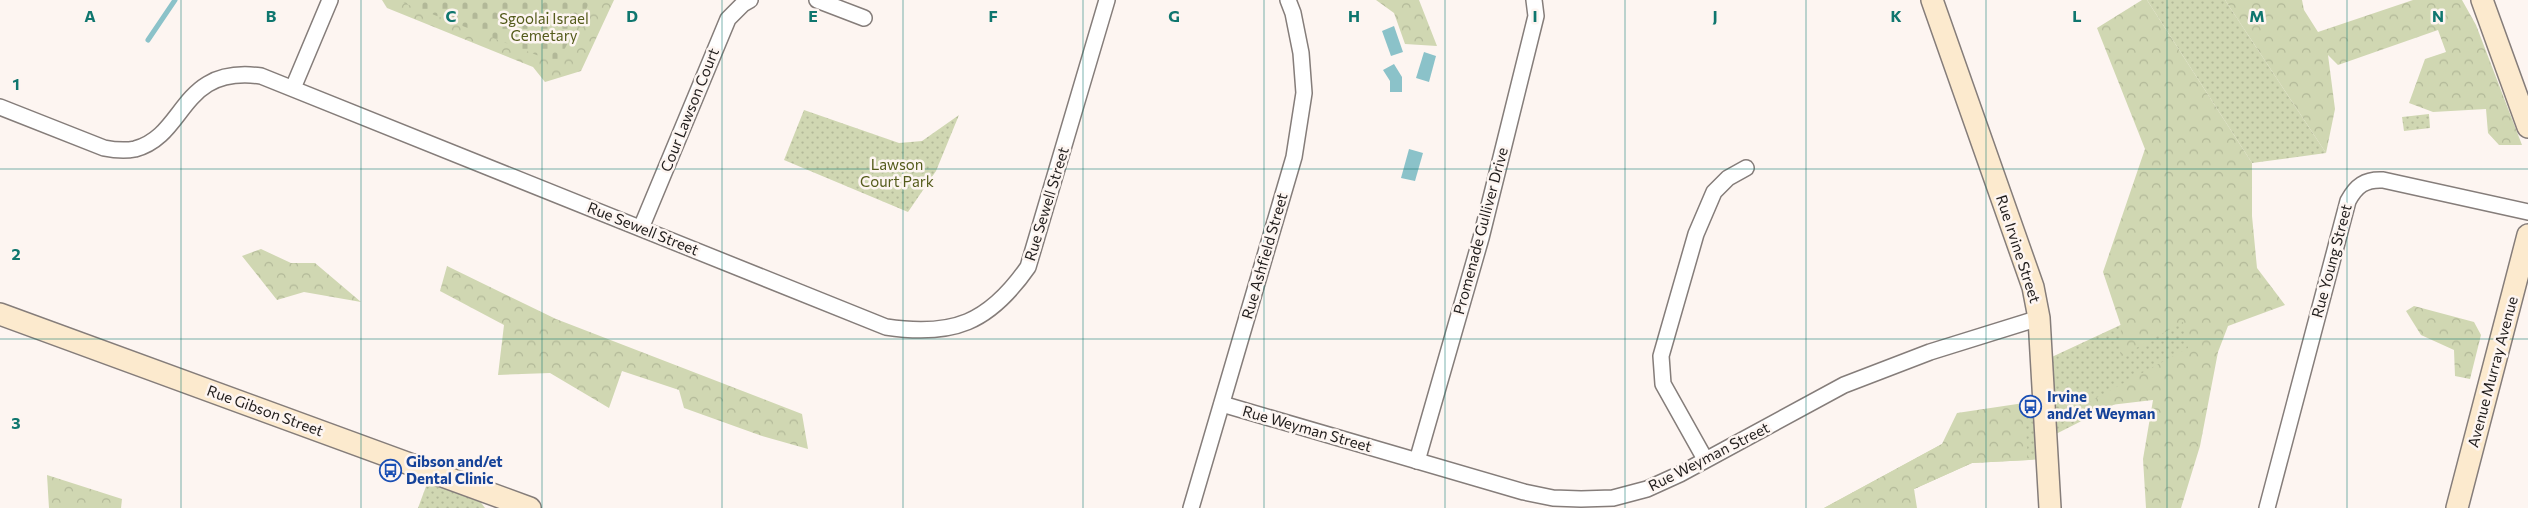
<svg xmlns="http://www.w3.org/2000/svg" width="2528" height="508" font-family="Commissioner,sans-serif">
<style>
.green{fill:url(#green-dots)}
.forest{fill:url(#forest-crowns)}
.cemetery{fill:url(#cemetery-stones)}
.water{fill:#8bc2c9}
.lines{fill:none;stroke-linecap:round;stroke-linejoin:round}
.stream{stroke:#8bc2c9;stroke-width:5}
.street-casing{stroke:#857d7a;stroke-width:18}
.secondary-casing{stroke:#857d7a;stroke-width:24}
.street{stroke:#fff;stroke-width:15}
.secondary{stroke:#fceace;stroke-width:21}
.grid{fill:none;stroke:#0f766e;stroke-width:1;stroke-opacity:0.55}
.labels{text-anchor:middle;stroke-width:5;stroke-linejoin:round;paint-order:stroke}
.park-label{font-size:15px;fill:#545b1b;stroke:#fdf5f1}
.street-label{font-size:15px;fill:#1f1c1b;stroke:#fdf5f1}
.transit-label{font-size:15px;font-weight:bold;fill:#164399;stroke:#fdf5f1;text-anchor:start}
.grid-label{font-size:16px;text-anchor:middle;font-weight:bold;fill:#0f766e;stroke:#fdf5f1;stroke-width:5;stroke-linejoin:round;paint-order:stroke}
</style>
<defs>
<pattern id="green-dots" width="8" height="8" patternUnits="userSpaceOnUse" patternTransform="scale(1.25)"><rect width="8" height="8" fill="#d0d7b2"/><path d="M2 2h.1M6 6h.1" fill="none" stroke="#b2b898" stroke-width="1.8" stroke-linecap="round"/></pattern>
<pattern id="forest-crowns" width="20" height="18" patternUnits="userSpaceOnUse" patternTransform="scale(1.25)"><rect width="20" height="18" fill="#d0d7b2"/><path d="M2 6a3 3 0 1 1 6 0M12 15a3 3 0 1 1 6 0" fill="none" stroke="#b2b898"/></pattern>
<pattern id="cemetery-stones" width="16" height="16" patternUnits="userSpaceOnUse" patternTransform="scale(1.25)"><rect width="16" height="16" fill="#d0d7b2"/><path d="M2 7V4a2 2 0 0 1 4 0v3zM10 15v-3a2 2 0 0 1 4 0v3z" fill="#b2b898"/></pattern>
</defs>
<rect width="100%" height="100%" fill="#fdf5f1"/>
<g class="green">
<path d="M2147 0H2225L2326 153 2252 163Z"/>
<path d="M804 110 899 143 922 141 959 115 936 171 908 212 784 160Z"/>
<path d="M2429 114 2430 128 2404 131 2402 117Z"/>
<path d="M2215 281 2218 352 2046 439 2047 459 1972 463 1872 508H1824L1942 444 2043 394 2041 362Z"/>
<path d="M428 481 479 500 485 508H418Z"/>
</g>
<g class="forest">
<path d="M382 0H614L581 71 545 82 533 67 387 8Z"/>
<path d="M1376 0H1419L1437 46 1405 44 1394 13Z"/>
<path d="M2142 0H2147L2252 163V216L2257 268 2285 305 2228 326 2218 352 2200 446 2181 508H2146L2143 459 2153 400 2076 409 2188 348 2183 322 2120 357 2121 326 2103 272 2145 149 2097 28Z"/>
<path d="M2225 0H2302L2304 10 2318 32 2413 0H2462L2476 25 2522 145H2499L2488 133 2486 109 2433 112 2409 103 2425 59 2446 52 2438 30 2338 65 2328 55 2335 109 2326 153Z"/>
<path d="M261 249 291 263H315L361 302 304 292 277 300 242 256Z"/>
<path d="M447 266 556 319 802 414 808 449 762 436 684 408 679 390 622 371 609 408 550 373 498 375 504 325 440 291Z"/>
<path d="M2414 306 2474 322 2481 335 2470 379 2455 376 2454 350 2421 335 2406 311Z"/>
<path d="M2024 403 2028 460 1972 463 1914 489 1917 508H1824L1942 444 1957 413Z"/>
<path d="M47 475 122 499 121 508H49Z"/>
</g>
<path class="cemetery" d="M396 0H591L557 63Z"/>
<g class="water">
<path d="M1394 26 1403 52 1391 56 1382 31Z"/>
<path d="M1424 52 1436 56 1429 82 1416 78Z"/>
<path d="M1394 64 1402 77V92H1390V81L1383 70Z"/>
<path d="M1409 149 1423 153 1415 181 1401 178Z"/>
</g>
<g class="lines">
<path class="stream" d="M148 40 175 0"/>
<defs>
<g id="street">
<path d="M817 0 864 18"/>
<path d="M293 88 330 0"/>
<path d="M0 107 104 148C114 150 125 151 135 149 187 135 179 65 261 76L886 327C953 337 989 323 1028 267L1107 0"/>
<path d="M641 228 728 19 743 4 750 0"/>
<path d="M1222 404 1524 492 1553 498 1581 499 1613 498 1647 489 1680 474 1844 385 1930 352 2039 318"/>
<path d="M1705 459 1663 384 1661 356 1696 234 1714 192 1728 178 1746 168"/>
<path d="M1417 461 1481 238 1536 16 1534 0"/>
<path d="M1191 508 1294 157 1304 93 1301 53 1293 13 1288 0"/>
<path d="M2267 508 2348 201C2356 186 2365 179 2383 180L2528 212"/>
</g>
<g id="secondary">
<path d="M1932 0 2033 287 2039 318 2050 508"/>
<path d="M2482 0 2528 127"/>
<path d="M0 314 530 508"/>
<path d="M2457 508 2528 235"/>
</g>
</defs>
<use href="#street" class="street-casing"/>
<use href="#secondary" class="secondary-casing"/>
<use href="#street" class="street"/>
<use href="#secondary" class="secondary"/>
</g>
<path class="grid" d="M181 0V508M361 0V508M542 0V508M722 0V508M903 0V508M1083 0V508M1264 0V508M1445 0V508M1625 0V508M1806 0V508M1986 0V508M2167 0V508M2347 0V508M0 169H2528M0 339H2528"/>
<defs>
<symbol id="bus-ring" viewBox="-11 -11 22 22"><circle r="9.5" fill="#fdf5f1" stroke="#1a4fb4" stroke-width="1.5"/><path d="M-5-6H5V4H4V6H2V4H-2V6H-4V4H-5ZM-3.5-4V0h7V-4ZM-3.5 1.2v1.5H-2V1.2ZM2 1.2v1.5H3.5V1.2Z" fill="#1a4fb4"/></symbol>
</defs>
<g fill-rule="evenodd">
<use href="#bus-ring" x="2018" y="394" width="25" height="25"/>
<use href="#bus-ring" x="378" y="458" width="25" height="25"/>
</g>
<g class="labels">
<g class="park-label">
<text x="544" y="24">Sgoolai Israel<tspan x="544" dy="17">Cemetary</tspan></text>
<text x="897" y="170">Lawson<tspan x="897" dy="17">Court Park</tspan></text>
</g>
<g class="street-label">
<text transform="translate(690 110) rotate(-68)" y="5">Cour Lawson Court</text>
<text transform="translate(1047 204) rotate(-73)" y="5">Rue Sewell Street</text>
<text transform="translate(643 229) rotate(22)" y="5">Rue Sewell Street</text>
<text transform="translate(1481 231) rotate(-75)" y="5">Promenade Gulliver Drive</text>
<text transform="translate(2018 249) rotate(72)" y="5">Rue Irvine Street</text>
<text transform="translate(1265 256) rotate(-74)" y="5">Rue Ashfield Street</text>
<text transform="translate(2332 261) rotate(-75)" y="5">Rue Young Street</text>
<text transform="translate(2493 372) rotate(-75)" y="5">Avenue Murray Avenue</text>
<text transform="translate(265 411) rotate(20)" y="5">Rue Gibson Street</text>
<text transform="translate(1307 429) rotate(16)" y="5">Rue Weyman Street</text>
<text transform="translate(1709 457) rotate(-27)" y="5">Rue Weyman Street</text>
</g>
<g class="transit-label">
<text x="2047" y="402">Irvine<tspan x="2047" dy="17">and/et Weyman</tspan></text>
<text x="406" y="467">Gibson and/et<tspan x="406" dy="17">Dental Clinic</tspan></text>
</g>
</g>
<g class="grid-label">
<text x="90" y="22">A</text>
<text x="271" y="22">B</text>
<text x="451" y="22">C</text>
<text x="632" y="22">D</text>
<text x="813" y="22">E</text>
<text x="993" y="22">F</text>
<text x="1174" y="22">G</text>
<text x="1354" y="22">H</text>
<text x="1535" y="22">I</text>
<text x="1715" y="22">J</text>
<text x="1896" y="22">K</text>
<text x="2077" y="22">L</text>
<text x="2257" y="22">M</text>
<text x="2438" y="22">N</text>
<text x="16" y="90">1</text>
<text x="16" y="260">2</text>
<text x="16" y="429">3</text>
</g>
</svg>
